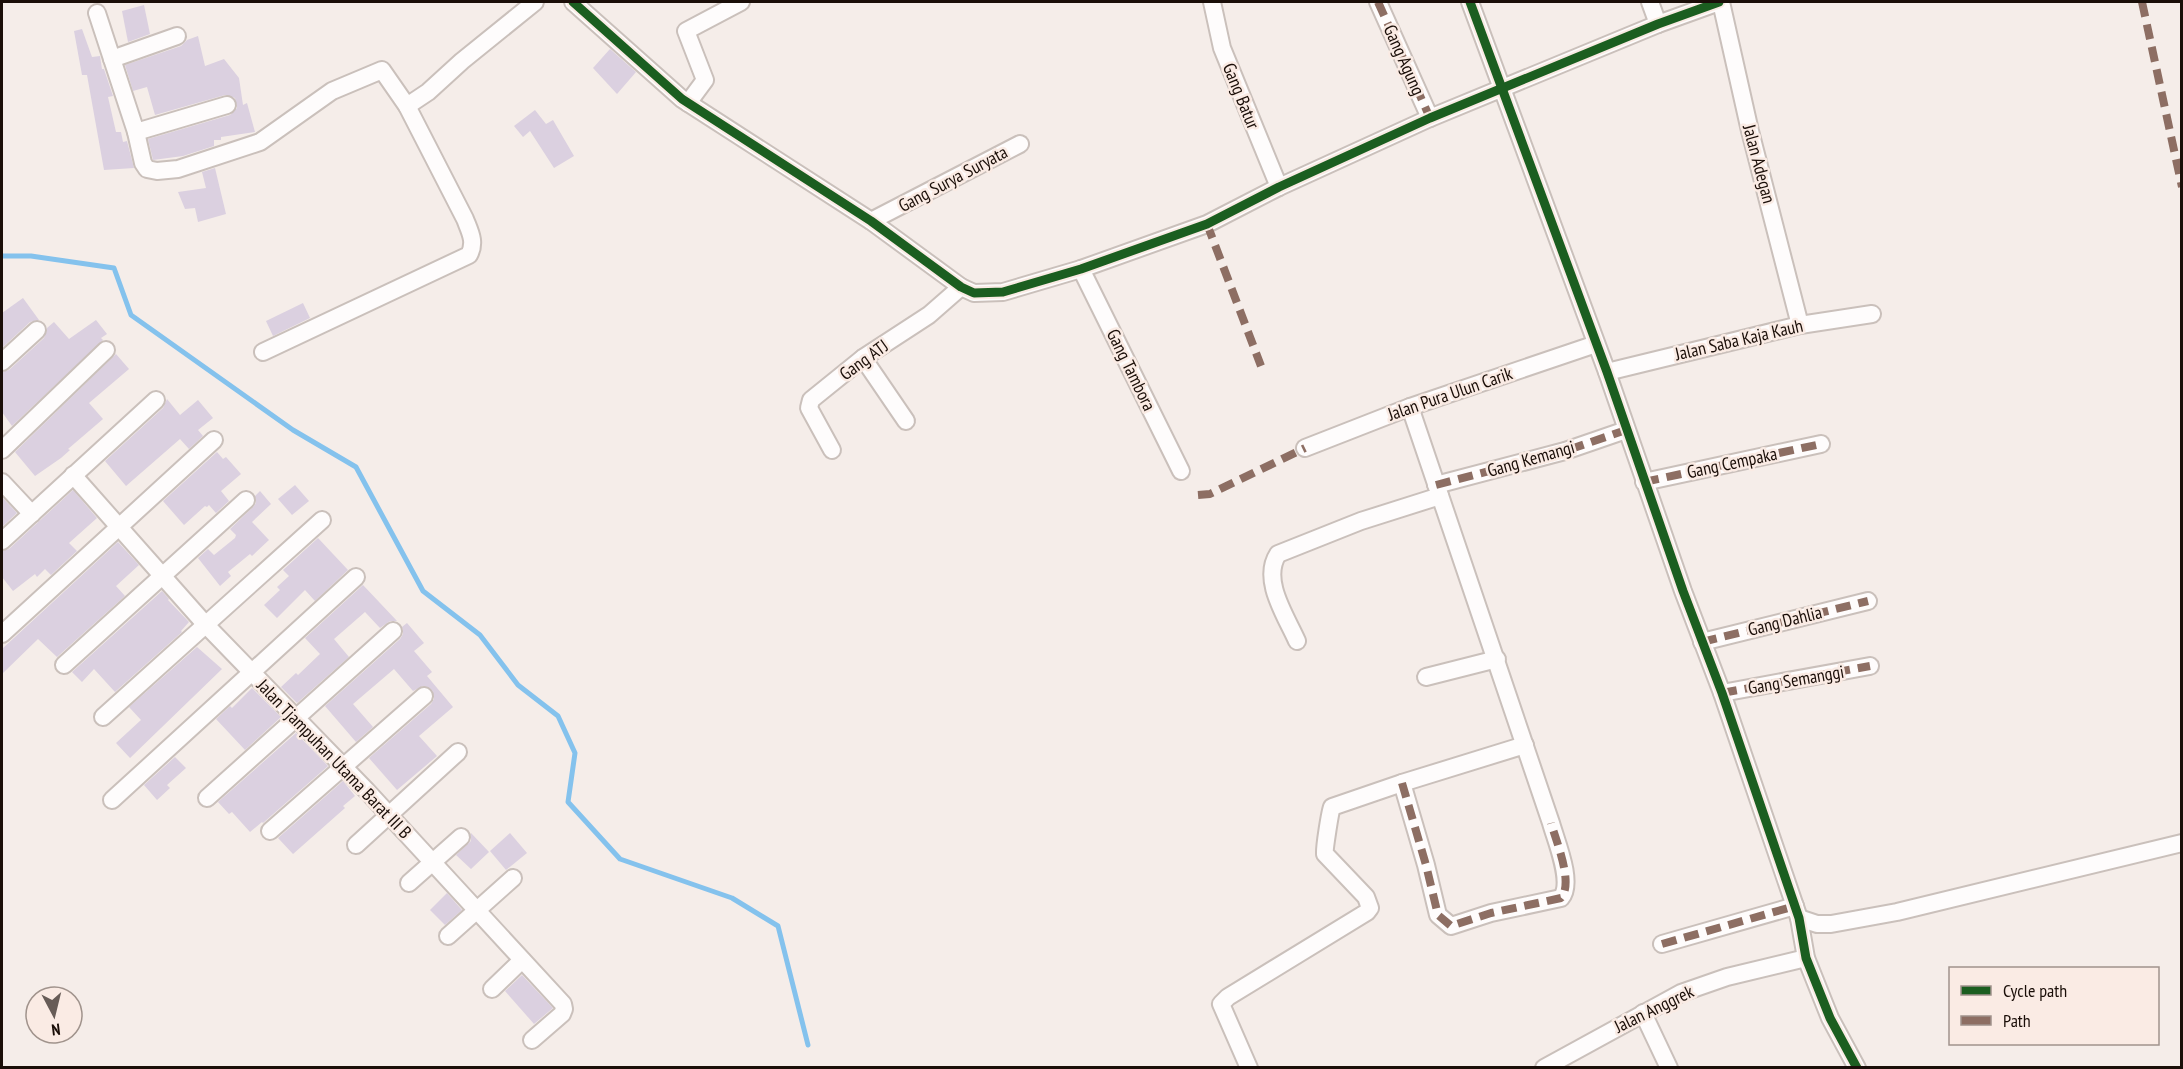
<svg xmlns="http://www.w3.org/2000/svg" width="2183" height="1069" font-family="'PT Sans Narrow',sans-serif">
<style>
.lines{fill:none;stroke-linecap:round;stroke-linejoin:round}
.stream{stroke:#84c2ed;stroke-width:5}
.building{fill:#dbd0e0}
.minor-casing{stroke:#cac0bb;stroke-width:20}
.minor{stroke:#fefcfc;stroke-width:16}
.quiet{stroke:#8d6e63;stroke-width:8;stroke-dasharray:15 8;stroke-linecap:butt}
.cycleway-casing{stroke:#faebe4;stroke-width:13}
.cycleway{stroke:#1b5e20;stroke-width:9}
.labels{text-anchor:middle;stroke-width:5;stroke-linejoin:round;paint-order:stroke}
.street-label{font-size:18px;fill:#1a0e08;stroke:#faebe4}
</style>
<rect width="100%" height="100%" fill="#f5ede9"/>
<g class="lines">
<path class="stream" d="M2 256H31L114 268 131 315 293 430 356 467 423 591 480 635 518 685 558 716 575 753 568 802 620 859 732 898 778 926 808 1045"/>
</g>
<g class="building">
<path d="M144 5 150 34 128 42 122 11Z"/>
<path d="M82 29 92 57 100 56 102 69H104L113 96 108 97 116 132H121L123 142 127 141 134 168 104 170 87 75H82L74 31Z"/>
<path d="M198 36 205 66 224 59 239 78 243 105 247 103 255 132 221 137V140H214V146L183 156 153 160 148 139 230 115 237 108 235 98 225 95 155 115 147 87 133 91 125 65 181 46 187 40Z"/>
<path d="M610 49 636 72 617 94 593 68Z"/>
<path d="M535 110 546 124 553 120 574 156 554 168 530 131 523 137 514 126Z"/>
<path d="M215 168 226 214 198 222 195 208 185 209 178 192 206 188 202 172Z"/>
<path d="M23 298 39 320 30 322 2 348V313Z"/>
<path d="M303 303 310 318 273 336 266 321Z"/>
<path d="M96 320 107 334 101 338 103 340 12 426 2 412V372L9 370 44 338 47 328 54 322 69 339Z"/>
<path d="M116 354 129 369 89 403 103 419 68 449 70 450 61 458 35 476 15 452Z"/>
<path d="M167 399 180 415 198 400 213 418 198 430 203 436 189 449 180 439 126 486 105 461 163 408Z"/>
<path d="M217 452 223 459 226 457 241 474 221 491 229 501 216 513 209 505 207 507 205 506 184 525 163 501Z"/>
<path d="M295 485 309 501 292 515 278 499Z"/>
<path d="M73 490 97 518 69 543 77 551 51 575 45 569 37 577 35 574 13 591 2 577V551L9 549Z"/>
<path d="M260 491 271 504 252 522 269 540 252 556 250 554 228 572 231 576 220 586 198 558 208 549 214 555 235 538 236 535 230 529 253 507 256 503 255 496Z"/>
<path d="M2 497 17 513 2 527Z"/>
<path d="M318 538 348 570 315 601 305 590 277 618 264 605 280 590 277 587 289 576 283 570Z"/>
<path d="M118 542 139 565 116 586 125 596 57 657 38 639 2 674V649Z"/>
<path d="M363 585 397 621H390L380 628 365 612 334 639 349 657 297 703 281 687 296 673 298 675 320 654 305 638Z"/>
<path d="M162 591 169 599 168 600 189 622 181 631 182 632 115 692 94 669 82 682 72 672Z"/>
<path d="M407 623 424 643 414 651 432 672 427 676 453 707 419 736 437 756 397 790 369 758 431 704 434 699 432 690 423 686 413 691 394 669 353 704 373 727 356 742 325 706 400 639 403 634 402 627Z"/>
<path d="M197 647 222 669 130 758 116 743 141 720 129 707Z"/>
<path d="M252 688 281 717 245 750 216 719 230 706 232 708Z"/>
<path d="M296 733 328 766 263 823 262 822 250 832 232 812 229 814 218 802Z"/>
<path d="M175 757 186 768 167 785 170 788 157 800 144 785Z"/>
<path d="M343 781 355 796 343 806 345 808 293 854 278 838Z"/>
<path d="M471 833 489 852 471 869 456 855 471 841Z"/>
<path d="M510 833 527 853 506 870 490 851Z"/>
<path d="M447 893 462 910 445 925 430 910Z"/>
<path d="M522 975 553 1008 534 1024 505 991Z"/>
</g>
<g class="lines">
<defs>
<g id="minor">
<path d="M573 2 682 99 871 221 961 287 974 293 1003 292 1081 269 1207 224 1279 187 1430 118 1658 24 1719 2"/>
<path d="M1212 2 1222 48 1279 187"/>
<path d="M1378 2 1430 118"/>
<path d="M1470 2 1607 372 1683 591 1722 693 1799 918 1806 958 1830 1018 1857 1068"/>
<path d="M1650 2 1658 24"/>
<path d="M1721 2 1750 131 1800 325"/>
<path d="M97 13 136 132 143 163 147 169 157 171 178 169 260 142 332 91 382 70 407 106 465 219C470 232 476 242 469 255L263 352"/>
<path d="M112 59 177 36"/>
<path d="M688 103 705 80 686 31 741 2"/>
<path d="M407 106 428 92 462 61 535 2"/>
<path d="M136 132 227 105"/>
<path d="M871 221 1020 144"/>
<path d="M1081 269 1181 471"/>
<path d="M863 358 906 421"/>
<path d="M2 362 37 330"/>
<path d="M1607 372 1800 325 1872 314"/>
<path d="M1305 448 1410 407 1596 344"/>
<path d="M2 450 106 350"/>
<path d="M832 450 809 408 811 400 863 358 929 315 961 287"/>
<path d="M73 475 205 624 367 791 563 1004 564 1009 562 1014 532 1040"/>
<path d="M2 482 32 514"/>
<path d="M1644 482 1821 444"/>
<path d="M1436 485 1565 451 1626 430"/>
<path d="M2 541 156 400"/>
<path d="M2 634 214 440"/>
<path d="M1297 641C1286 616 1261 580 1278 554L1361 521 1440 496"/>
<path d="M1702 642 1868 601"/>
<path d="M64 665 246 500"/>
<path d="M1426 677 1497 659"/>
<path d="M1722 693 1870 666"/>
<path d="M103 717 322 520"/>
<path d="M1402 783 1426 865 1438 915 1451 926 1491 913 1561 898C1574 883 1556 841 1551 823L1410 407"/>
<path d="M207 798 393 631"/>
<path d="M112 800 356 577"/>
<path d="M270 831 424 696"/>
<path d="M356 845 458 752"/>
<path d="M409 883 461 837"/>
<path d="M1799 918 1817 924H1831L1897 912 2182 843"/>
<path d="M448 936 513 878"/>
<path d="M1662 944 1795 906"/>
<path d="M492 989 522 960"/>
<path d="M1643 1013 1669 1068"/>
<path d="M1249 1068 1221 1004 1228 997 1367 912 1370 908 1366 897 1325 854C1324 850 1330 812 1332 807L1402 783 1525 745"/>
<path d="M1544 1068 1681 993 1727 977 1806 958"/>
</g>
</defs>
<use href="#minor" class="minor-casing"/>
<use href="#minor" class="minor"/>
<g class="quiet">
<path d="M1378 2 1430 118"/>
<path d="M2142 2 2182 187"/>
<path d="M1207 224 1261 366"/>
<path d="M1644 482 1821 444"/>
<path d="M1436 485 1565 451 1626 430"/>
<path d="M1198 495 1210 494 1305 448"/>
<path d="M1702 642 1868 601"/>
<path d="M1722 693 1870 666"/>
<path d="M1402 783 1426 865 1438 915 1451 926 1491 913 1561 898C1574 883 1556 841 1551 823"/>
<path d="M1662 944 1795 906"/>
</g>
<defs>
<g id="cycleway">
<path d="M573 2 682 99 871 221 961 287 974 293 1003 292 1081 269 1207 224 1279 187 1430 118 1658 24 1719 2"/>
<path d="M1470 2 1607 372 1683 591 1722 693 1799 918 1806 958 1830 1018 1857 1068"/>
</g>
</defs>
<use href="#cycleway" class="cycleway-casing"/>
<use href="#cycleway" class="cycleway"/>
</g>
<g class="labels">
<g class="street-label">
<text transform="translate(1404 60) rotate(66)" y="6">Gang Agung</text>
<text transform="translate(1241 96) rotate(68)" y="6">Gang Batur</text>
<text transform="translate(1759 164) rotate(75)" y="6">Jalan Adegan</text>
<text transform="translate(953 179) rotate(-28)" y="6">Gang Surya Suryata</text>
<text transform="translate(1739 340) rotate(-13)" y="6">Jalan Saba Kaja Kauh</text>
<text transform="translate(864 360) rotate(-36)" y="6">Gang ATJ</text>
<text transform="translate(1131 370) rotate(64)" y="6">Gang Tambora</text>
<text transform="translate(1450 394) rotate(-19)" y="6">Jalan Pura Ulun Carik</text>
<text transform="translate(1531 459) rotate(-16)" y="6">Gang Kemangi</text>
<text transform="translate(1732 463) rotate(-12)" y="6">Gang Cempaka</text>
<text transform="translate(1785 621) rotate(-14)" y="6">Gang Dahlia</text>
<text transform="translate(1796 680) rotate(-10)" y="6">Gang Semanggi</text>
<text transform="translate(334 759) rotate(46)" y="6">Jalan Tjampuhan Utama Barat III B</text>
<text transform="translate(1654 1009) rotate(-26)" y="6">Jalan Anggrek</text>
</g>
</g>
<rect width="2183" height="1069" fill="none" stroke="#1a0e08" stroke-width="6"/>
<rect x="1949" y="967" width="210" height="78" fill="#faebe4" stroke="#a0938c" stroke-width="1.5"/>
<rect x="1961" y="986" width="30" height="9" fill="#1b5e20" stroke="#a0938c" stroke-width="1.5"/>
<text x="2003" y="997" font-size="18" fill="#1a0e08">Cycle path</text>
<rect x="1961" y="1016" width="30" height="9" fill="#8d6e63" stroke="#a0938c" stroke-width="1.5"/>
<text x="2003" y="1027" font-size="18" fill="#1a0e08">Path</text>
<g transform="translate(54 1015) rotate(173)"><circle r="28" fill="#faebe4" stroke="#a0938c" stroke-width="1.5"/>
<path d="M0-4.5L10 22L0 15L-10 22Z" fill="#675c57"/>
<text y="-9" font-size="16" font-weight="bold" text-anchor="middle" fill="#1a0e08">N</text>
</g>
</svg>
